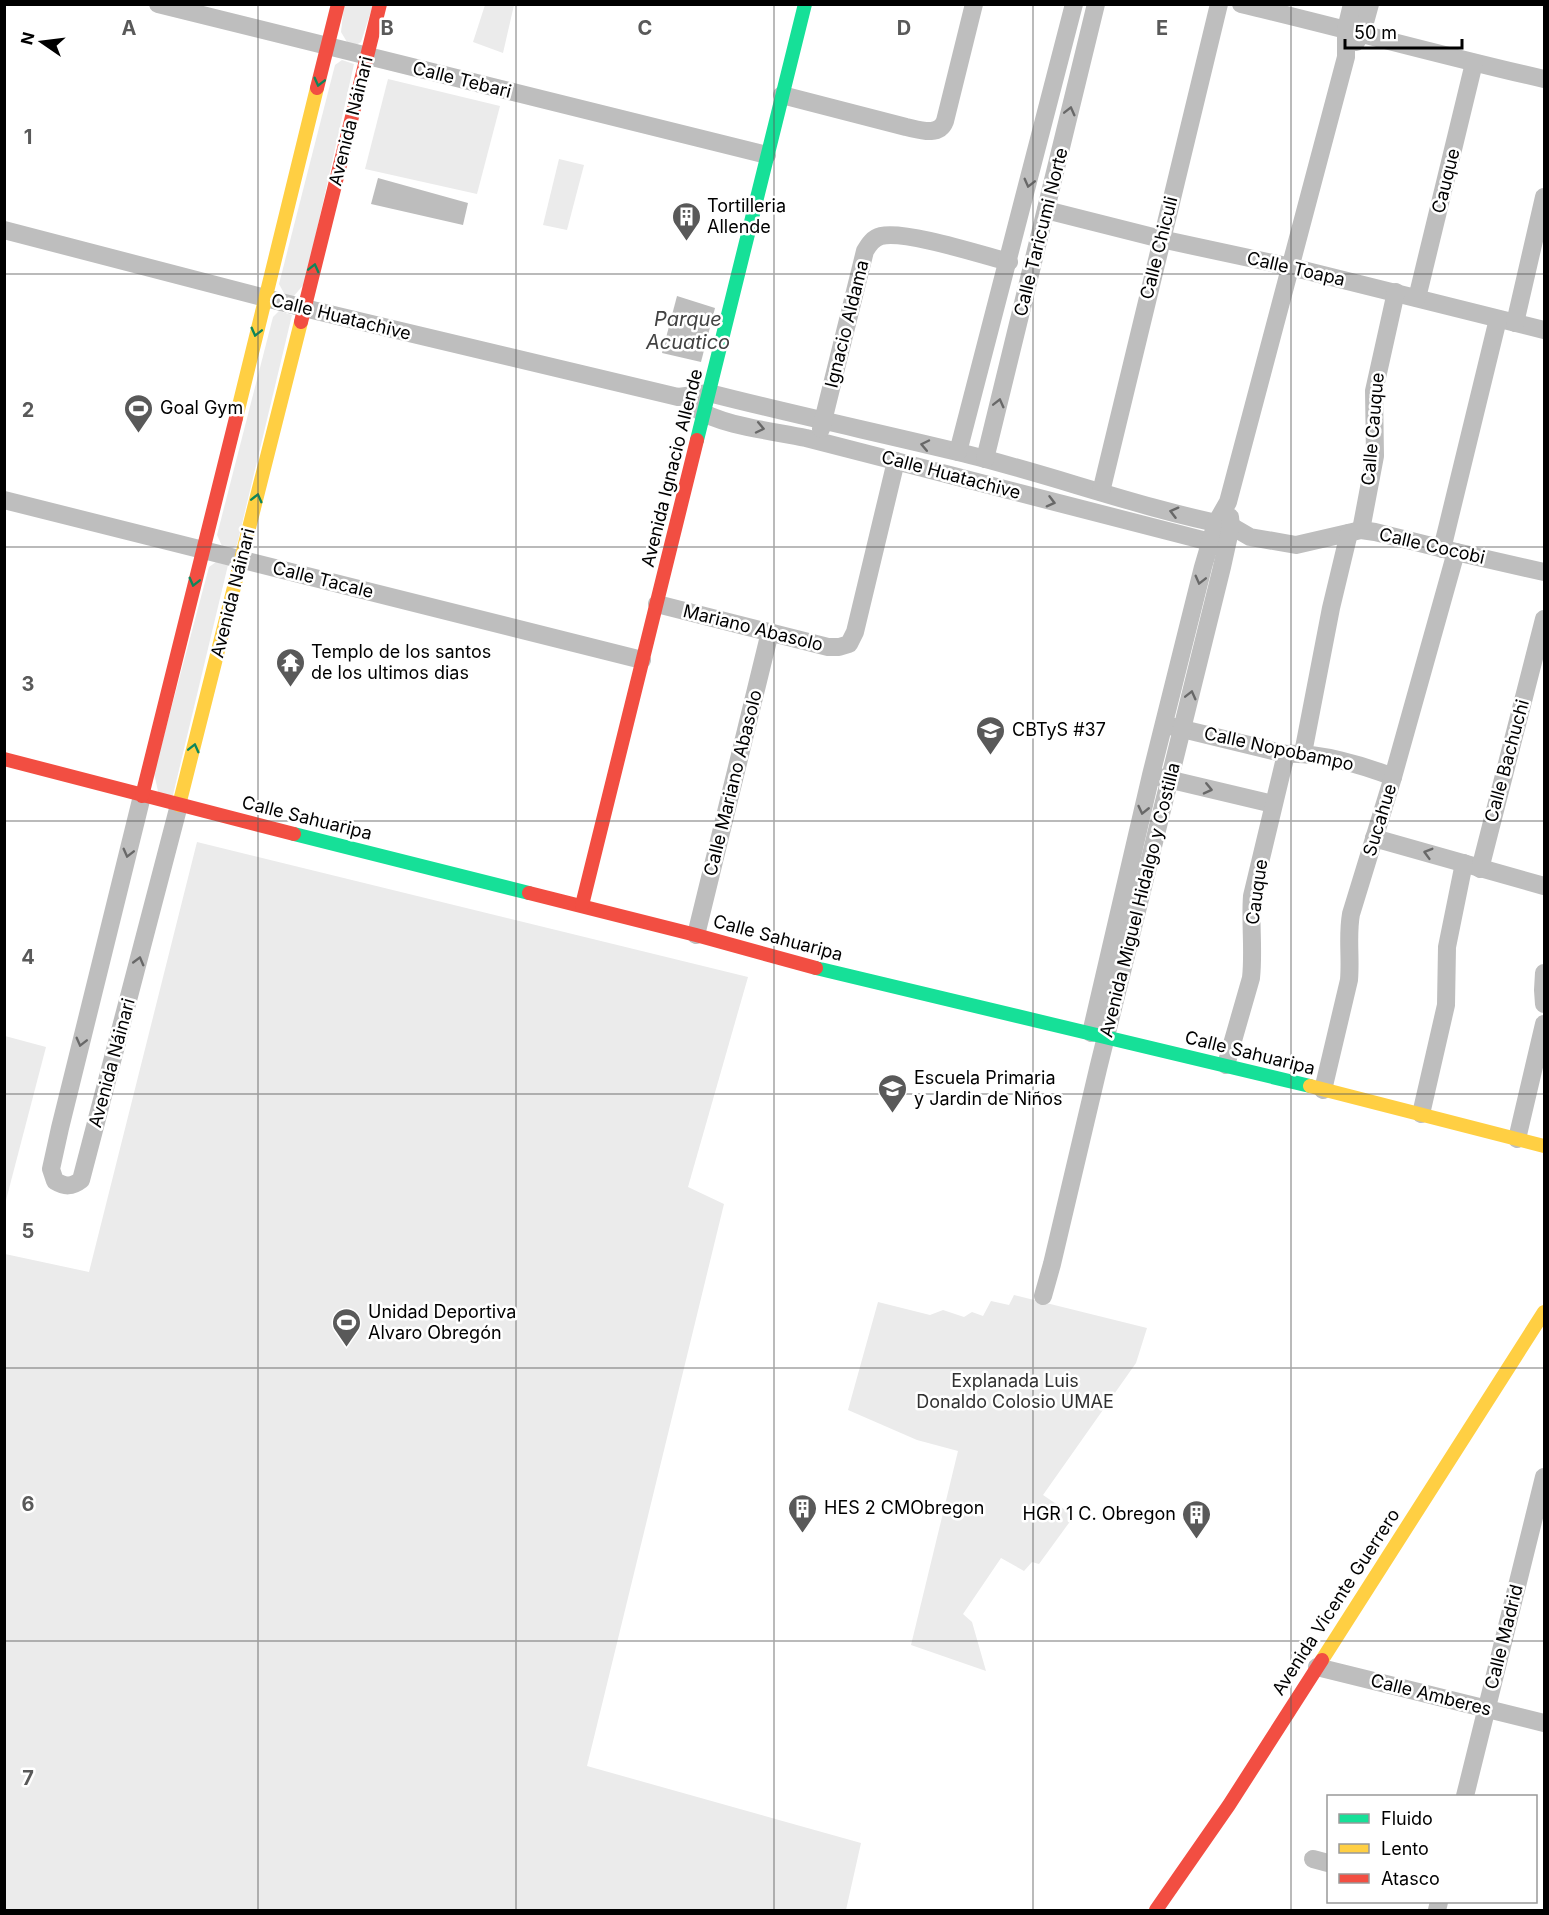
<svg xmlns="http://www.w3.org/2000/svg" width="1549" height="1915" font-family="Inter,sans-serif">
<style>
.green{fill:#ebebeb}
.water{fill:#bdbdbd}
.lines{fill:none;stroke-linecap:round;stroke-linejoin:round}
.street{stroke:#bebebe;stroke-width:18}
.fast{stroke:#16e098;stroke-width:14}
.slow{stroke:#ffcf43;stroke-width:14}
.jam{stroke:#f24e42;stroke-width:14}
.oneway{stroke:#0d865b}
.oneway2{stroke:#686868}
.grid{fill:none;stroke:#595959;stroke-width:1.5;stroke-opacity:0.55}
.labels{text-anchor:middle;stroke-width:5;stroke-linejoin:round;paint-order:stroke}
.street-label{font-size:18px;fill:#000;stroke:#fff}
.poi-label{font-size:18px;fill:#000;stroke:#fff;text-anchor:start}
.park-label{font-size:18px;fill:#313131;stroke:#fff}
.water-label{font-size:20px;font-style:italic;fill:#424242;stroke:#fff}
.grid-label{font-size:20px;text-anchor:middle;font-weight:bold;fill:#595959;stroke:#fff;stroke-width:5;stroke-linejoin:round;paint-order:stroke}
</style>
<rect width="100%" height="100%" fill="#fff"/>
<g class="green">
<path d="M344 5H373L361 42 356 45 347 42 341 32Z"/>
<path d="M485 5H514L503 53 473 42Z"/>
<path d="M342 60 354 64 305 283 293 297 285 295 279 284 335 65Z"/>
<path d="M388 79 500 106 477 194 365 169Z"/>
<path d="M559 159 584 165 567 230 543 225Z"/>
<path d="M279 311 292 315 237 545 231 549 222 546 217 535 273 317Z"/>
<path d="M216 562 228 565 173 795 159 796 154 773 209 567Z"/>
<path d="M197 842 748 977 688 1187 724 1204 587 1766 861 1843 846 1910H5V1254L89 1272Z"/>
<path d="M5 1036 46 1047 5 1204 4 1036Z"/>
<path d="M1014 1295 1147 1328 1136 1363 1043 1495 1074 1516 1039 1564 1032 1562 1024 1571 1001 1558 963 1614 972 1622 986 1671 911 1645 958 1451 917 1440 848 1410 878 1302 930 1315 943 1310 964 1317 972 1312 983 1316 991 1301 1009 1305Z"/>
</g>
<g class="water">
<path d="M378 178 468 203 463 225 371 204Z"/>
<path d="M677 296 715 308 701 362 662 353Z"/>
</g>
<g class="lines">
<g class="street">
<path d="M158 4 767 155"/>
<path d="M1241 4C1343 28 1443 56 1544 79"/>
<path d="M1356 42 1362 33 1370 4"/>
<path d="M782 95 906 127C920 130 939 137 945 121L974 4"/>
<path d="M1046 210 1161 239 1291 267 1544 330"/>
<path d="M4 230 304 308 678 397 709 393C791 414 875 432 958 452 1050 474 1139 508 1231 526L1250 537 1296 545 1361 530 1375 532 1456 552 1544 572"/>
<path d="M1417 298 1474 63"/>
<path d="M1515 323 1544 197"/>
<path d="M695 408C721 426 774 431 806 438L1222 545"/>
<path d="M821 429 865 251C869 244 873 238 881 236 905 230 982 255 1009 262"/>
<path d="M958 452 1074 4"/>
<path d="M985 459 1096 4"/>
<path d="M1101 492 1219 4"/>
<path d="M4 500 642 660"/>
<path d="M1361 530 1375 456 1374 391 1396 292"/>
<path d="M1442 549 1498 319"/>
<path d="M657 604 828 647H839L849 644 855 632 896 461"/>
<path d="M1170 726 1286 754C1317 752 1363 765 1393 777"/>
<path d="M1303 753 1331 608 1349 533"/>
<path d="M1159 777 1273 804"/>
<path d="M142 796 60 1128 51 1169 55 1181C65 1187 72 1187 81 1180L179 805"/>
<path d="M1374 838 1544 886"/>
<path d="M1480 869 1544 619"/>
<path d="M696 935 770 632"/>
<path d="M1544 973 1543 990 1544 1004"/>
<path d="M1091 1033 1151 775 1203 567 1216 523 1228 502 1346 57V29L1352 4"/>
<path d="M1226 1065 1251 978C1254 951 1250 923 1252 896L1286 754"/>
<path d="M1323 1090 1349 980C1351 957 1347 936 1351 914L1393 777 1456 552"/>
<path d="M1421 1114 1446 1005 1447 947 1464 863"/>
<path d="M1517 1139 1544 1024"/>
<path d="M1043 1296 1052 1264 1098 1069 1222 567 1231 526 1230 517"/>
<path d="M1317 1667 1544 1723"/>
<path d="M1465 1796 1544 1477"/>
<path d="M1313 1859 1328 1863"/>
<path d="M1437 1910 1439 1902"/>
</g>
<g class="fast">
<path d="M697 440 805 4"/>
<path d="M294 834 529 893"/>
<path d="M816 968 1310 1086"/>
</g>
<g class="slow">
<path d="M236 418 317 88"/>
<path d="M179 805 301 322"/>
<path d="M1310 1086 1544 1146"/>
<path d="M1322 1660 1544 1312"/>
</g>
<g class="jam">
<path d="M317 88 338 4"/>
<path d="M301 322 380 4"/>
<path d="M4 759 294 834"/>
<path d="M142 796 236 418"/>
<path d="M529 893 696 935 816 968"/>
<path d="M582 905 697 440"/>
<path d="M1156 1910 1229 1805 1322 1660"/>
</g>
</g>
<defs><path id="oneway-chevron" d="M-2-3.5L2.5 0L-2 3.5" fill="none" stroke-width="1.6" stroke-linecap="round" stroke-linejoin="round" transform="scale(1.5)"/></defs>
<g class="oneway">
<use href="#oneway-chevron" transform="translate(319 82) rotate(104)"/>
<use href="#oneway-chevron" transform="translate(314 268) rotate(-76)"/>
<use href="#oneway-chevron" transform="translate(256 332) rotate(104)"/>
<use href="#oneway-chevron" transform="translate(257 498) rotate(-76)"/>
<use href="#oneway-chevron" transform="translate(194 582) rotate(104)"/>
<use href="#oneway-chevron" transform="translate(194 748) rotate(-76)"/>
</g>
<g class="oneway2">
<use href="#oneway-chevron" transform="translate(1070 111) rotate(-76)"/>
<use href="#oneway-chevron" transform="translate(1029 183) rotate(104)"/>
<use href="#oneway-chevron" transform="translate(999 403) rotate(-76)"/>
<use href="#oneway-chevron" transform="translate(760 428) rotate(12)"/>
<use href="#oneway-chevron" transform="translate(925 445) rotate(-168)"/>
<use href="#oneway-chevron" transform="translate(1051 502) rotate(15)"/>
<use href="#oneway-chevron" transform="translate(1174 512) rotate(-165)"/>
<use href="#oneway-chevron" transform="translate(1200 580) rotate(104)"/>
<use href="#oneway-chevron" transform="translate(1191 695) rotate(-76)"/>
<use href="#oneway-chevron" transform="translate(1208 789) rotate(13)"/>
<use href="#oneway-chevron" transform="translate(1143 810) rotate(103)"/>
<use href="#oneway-chevron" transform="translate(128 853) rotate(104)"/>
<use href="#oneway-chevron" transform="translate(1428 853) rotate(-164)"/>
<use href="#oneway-chevron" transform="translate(139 961) rotate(-75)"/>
<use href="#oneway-chevron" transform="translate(81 1042) rotate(104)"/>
</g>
<path class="grid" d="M258 4V1910M516 4V1910M774 4V1910M1033 4V1910M1291 4V1910M4 274H1544M4 547H1544M4 821H1544M4 1094H1544M4 1368H1544M4 1641H1544"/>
<defs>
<symbol id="building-pin" viewBox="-11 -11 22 30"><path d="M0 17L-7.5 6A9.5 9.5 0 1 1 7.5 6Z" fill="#595959" stroke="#fff"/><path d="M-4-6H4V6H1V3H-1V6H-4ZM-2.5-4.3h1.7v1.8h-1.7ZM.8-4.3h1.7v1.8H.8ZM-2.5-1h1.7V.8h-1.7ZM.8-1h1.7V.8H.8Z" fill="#fff"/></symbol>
<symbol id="stadium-pin" viewBox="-11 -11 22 30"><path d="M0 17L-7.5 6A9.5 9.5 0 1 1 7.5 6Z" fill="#595959" stroke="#fff"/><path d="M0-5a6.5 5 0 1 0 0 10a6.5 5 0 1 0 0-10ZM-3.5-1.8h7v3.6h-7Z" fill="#fff"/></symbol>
<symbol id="temple-pin" viewBox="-11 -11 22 30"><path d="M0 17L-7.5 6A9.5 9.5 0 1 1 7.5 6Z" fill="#595959" stroke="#fff"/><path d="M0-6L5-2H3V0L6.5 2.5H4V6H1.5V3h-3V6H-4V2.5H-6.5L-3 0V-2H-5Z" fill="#fff"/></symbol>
<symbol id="school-pin" viewBox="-11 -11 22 30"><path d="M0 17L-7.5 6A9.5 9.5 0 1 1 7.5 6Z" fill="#595959" stroke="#fff"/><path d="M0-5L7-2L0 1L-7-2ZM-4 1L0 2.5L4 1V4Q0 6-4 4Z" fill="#fff"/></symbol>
</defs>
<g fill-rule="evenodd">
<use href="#building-pin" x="670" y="200" width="33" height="45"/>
<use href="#stadium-pin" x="122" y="392" width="33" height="45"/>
<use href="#temple-pin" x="274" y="646" width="33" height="45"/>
<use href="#school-pin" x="974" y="714" width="33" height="45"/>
<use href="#school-pin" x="876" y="1072" width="33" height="45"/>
<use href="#stadium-pin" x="330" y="1306" width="33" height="45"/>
<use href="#building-pin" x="786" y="1492" width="33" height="45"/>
<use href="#building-pin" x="1180" y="1498" width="33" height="45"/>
</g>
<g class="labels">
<g class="street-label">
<text transform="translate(462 80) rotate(14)" y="6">Calle Tebari</text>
<text transform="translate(351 121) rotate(-76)" y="6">Avenida Náinari</text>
<text transform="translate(1446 181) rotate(-76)" y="6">Cauque</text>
<text transform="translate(1041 232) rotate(-76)" y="6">Calle Taricumi Norte</text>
<text transform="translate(1159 248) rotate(-76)" y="6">Calle Chiculi</text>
<text transform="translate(1296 269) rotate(13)" y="6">Calle Toapa</text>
<text transform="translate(341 317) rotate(14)" y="6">Calle Huatachive</text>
<text transform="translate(847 324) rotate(-76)" y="6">Ignacio Aldama</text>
<text transform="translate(1373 429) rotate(-85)" y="6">Calle Cauque</text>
<text transform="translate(672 468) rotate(-76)" y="6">Avenida Ignacio Allende</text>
<text transform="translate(951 475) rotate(15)" y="6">Calle Huatachive</text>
<text transform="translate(1432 546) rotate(13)" y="6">Calle Cocobi</text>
<text transform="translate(323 580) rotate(14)" y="6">Calle Tacale</text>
<text transform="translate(233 593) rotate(-76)" y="6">Avenida Náinari</text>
<text transform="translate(753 628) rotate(14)" y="6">Mariano Abasolo</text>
<text transform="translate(1279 749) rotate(12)" y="6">Calle Nopobampo</text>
<text transform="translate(1507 761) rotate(-75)" y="6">Calle Bachuchi</text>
<text transform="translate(733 783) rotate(-76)" y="6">Calle Mariano Abasolo</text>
<text transform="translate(307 818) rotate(14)" y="6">Calle Sahuaripa</text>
<text transform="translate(1380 820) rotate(-73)" y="6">Sucahue</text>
<text transform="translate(1257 892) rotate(-82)" y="6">Cauque</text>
<text transform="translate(1140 900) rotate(-76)" y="6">Avenida Miguel Hidalgo y Costilla</text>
<text transform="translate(778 938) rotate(15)" y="6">Calle Sahuaripa</text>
<text transform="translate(1250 1053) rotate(14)" y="6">Calle Sahuaripa</text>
<text transform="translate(112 1063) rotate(-75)" y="6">Avenida Náinari</text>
<text transform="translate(1336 1602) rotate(-57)" y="6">Avenida Vicente Guerrero</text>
<text transform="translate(1504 1637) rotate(-76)" y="6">Calle Madrid</text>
<text transform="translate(1431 1695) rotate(14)" y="6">Calle Amberes</text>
</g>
<g class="poi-label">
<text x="707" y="212">Tortilleria<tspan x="707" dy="21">Allende</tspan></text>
<text x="160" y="414">Goal Gym</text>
<text x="311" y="658">Templo de los santos<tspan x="311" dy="21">de los ultimos dias</tspan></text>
<text x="1012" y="736">CBTyS #37</text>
<text x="914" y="1084">Escuela Primaria<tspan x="914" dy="21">y Jardin de Niños</tspan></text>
<text x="368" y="1318">Unidad Deportiva<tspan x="368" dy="21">Alvaro Obregón</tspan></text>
<text x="824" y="1514">HES 2 CMObregon</text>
<text x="1176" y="1520" text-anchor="end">HGR 1 C. Obregon</text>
</g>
<g class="park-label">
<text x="1015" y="1387">Explanada Luis<tspan x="1015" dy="21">Donaldo Colosio UMAE</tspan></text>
</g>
<g class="water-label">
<text x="688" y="326">Parque<tspan x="688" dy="23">Acuatico</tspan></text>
</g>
</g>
<g class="grid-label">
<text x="129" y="35">A</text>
<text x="387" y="35">B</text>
<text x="645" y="35">C</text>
<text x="904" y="35">D</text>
<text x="1162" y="35">E</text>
<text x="28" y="144">1</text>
<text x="28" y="417">2</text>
<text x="28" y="691">3</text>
<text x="28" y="964">4</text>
<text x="28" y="1238">5</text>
<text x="28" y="1511">6</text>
<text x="28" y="1785">7</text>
</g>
<rect width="1549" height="1915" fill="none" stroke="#000000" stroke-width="12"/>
<rect x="1327" y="1795" width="210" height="108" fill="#ffffff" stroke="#999999" stroke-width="1.5"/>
<rect x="1339" y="1814" width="30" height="9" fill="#16e098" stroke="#999999" stroke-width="1.5"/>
<text x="1381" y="1825" font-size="18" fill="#000000">Fluido</text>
<rect x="1339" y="1844" width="30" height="9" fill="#ffcf43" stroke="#999999" stroke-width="1.5"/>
<text x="1381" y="1855" font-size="18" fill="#000000">Lento</text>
<rect x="1339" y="1874" width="30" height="9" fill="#f24e42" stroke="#999999" stroke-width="1.5"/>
<text x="1381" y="1885" font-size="18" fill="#000000">Atasco</text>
<g transform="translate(42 42) rotate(284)" stroke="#ffffff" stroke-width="4.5" paint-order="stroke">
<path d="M0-4.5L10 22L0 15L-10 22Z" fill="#000000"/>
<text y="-9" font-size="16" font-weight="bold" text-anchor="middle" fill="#000000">N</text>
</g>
<path d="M1345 39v9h117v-9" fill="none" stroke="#000000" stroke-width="3"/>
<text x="1354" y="39" font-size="18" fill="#000000" stroke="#ffffff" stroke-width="4.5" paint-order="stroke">50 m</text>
</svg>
